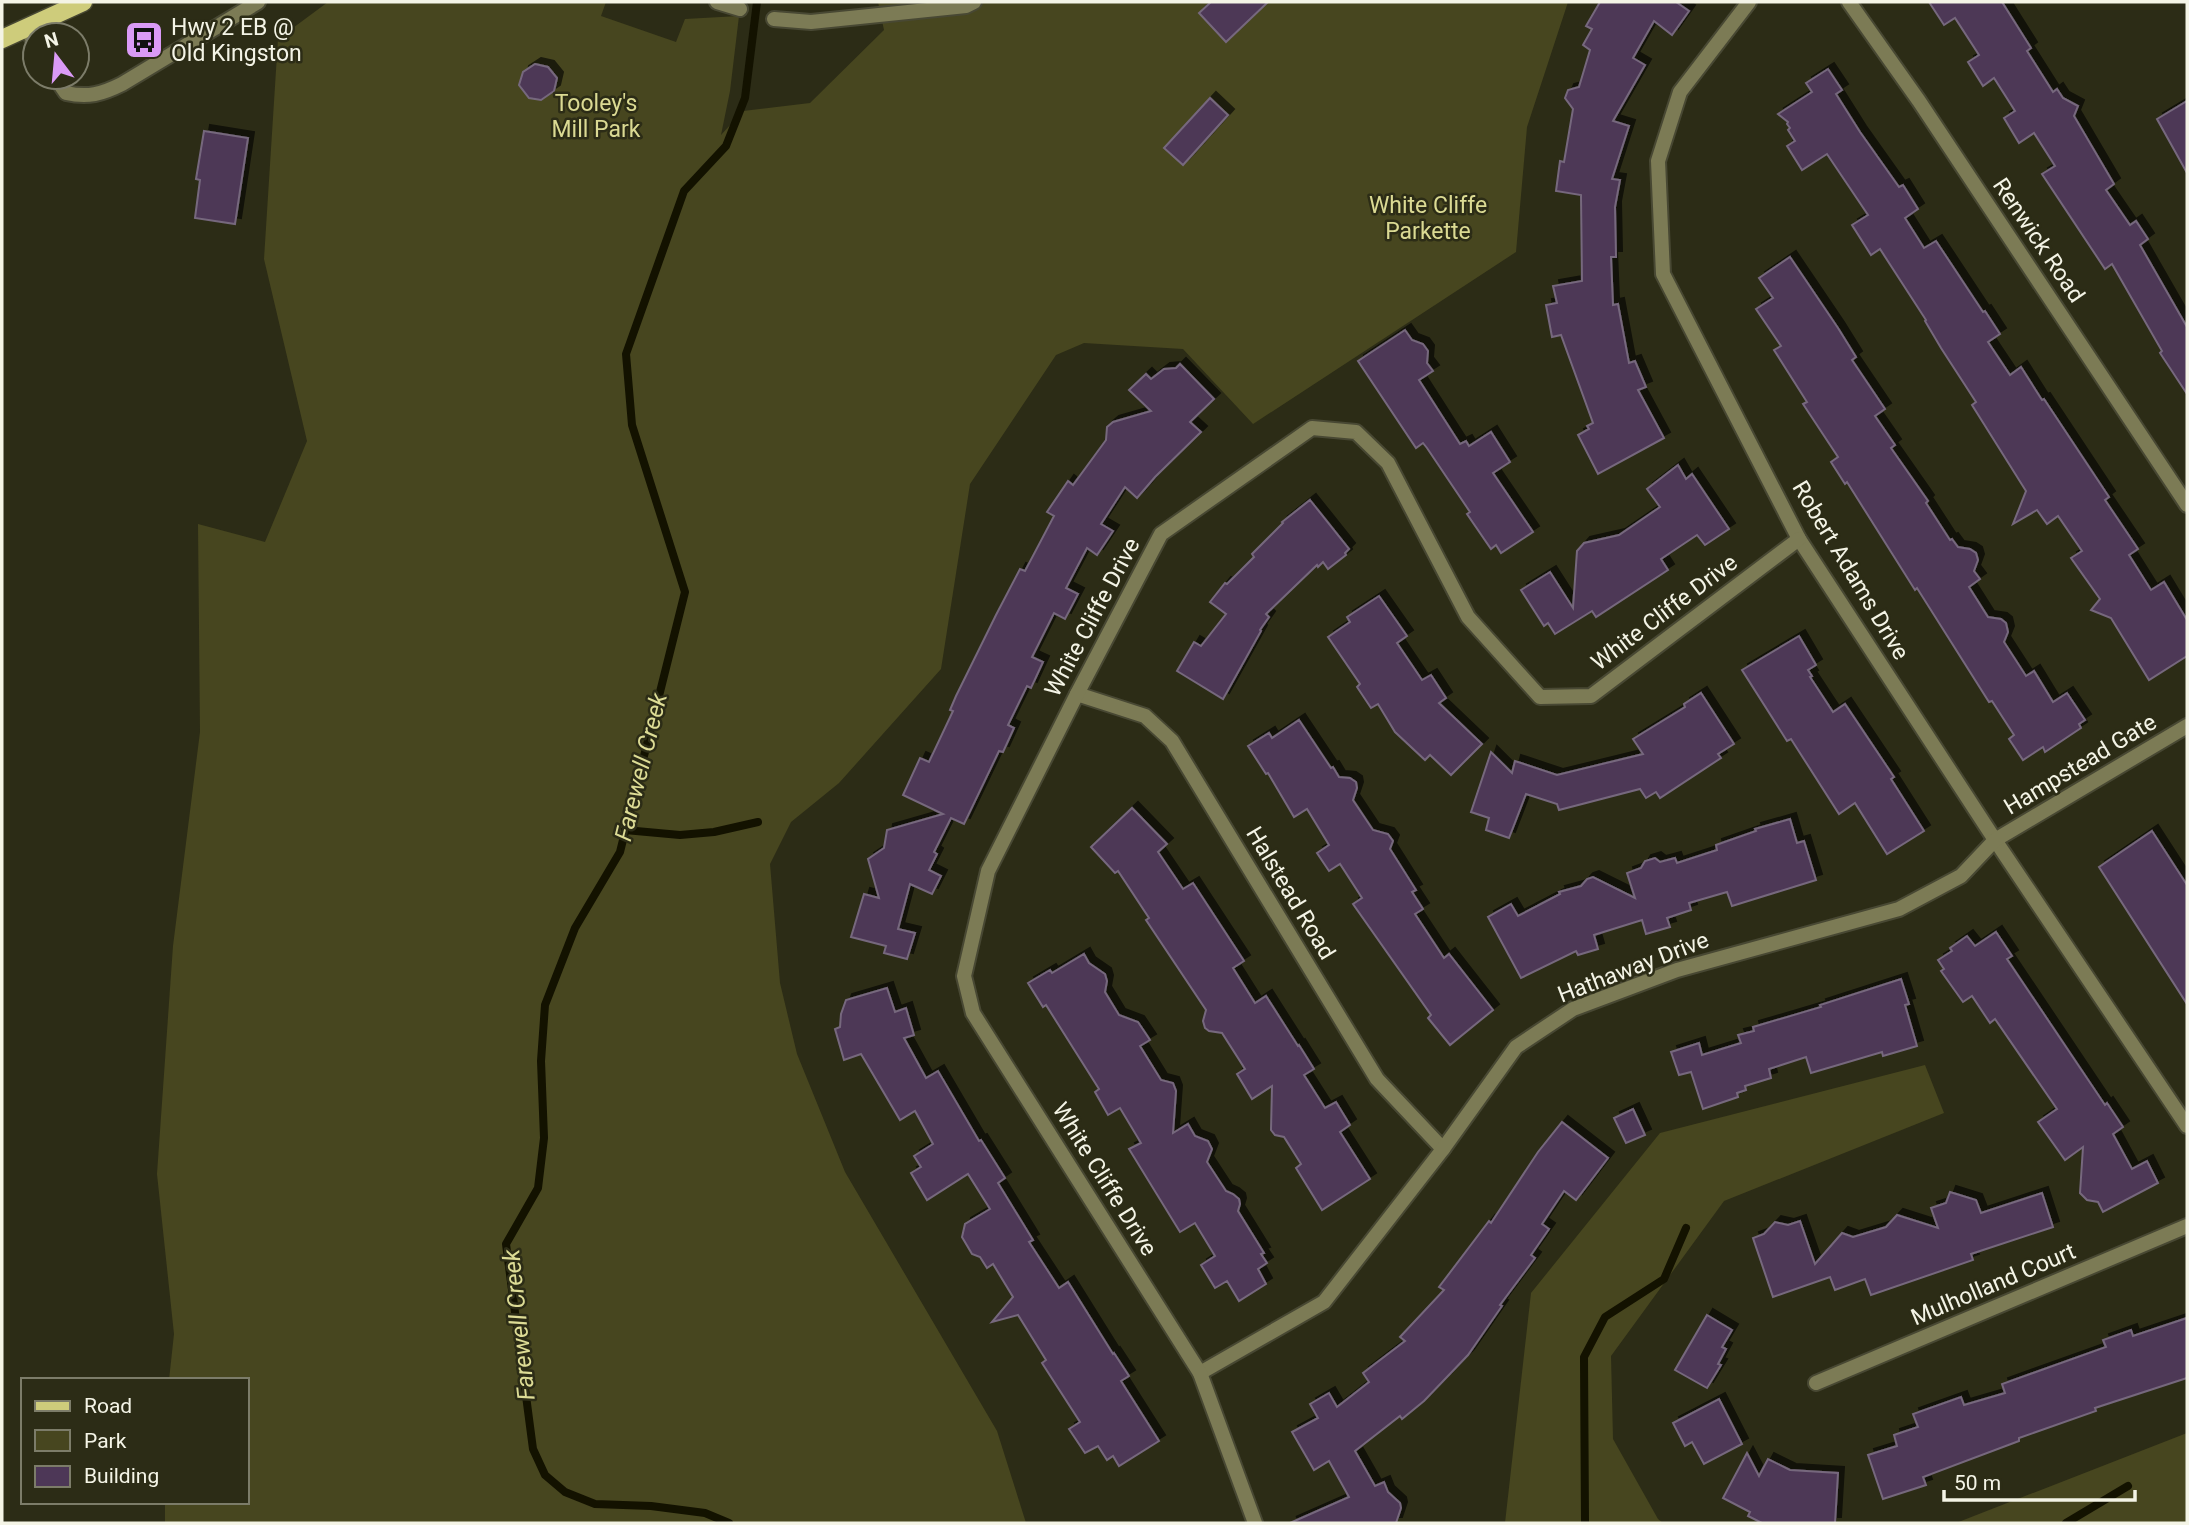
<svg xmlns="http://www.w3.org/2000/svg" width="2189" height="1525" font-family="Roboto,sans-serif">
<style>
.green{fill:#47461f}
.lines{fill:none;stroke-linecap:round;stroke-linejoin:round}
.stream{stroke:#131200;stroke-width:8}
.building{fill:#4d3757;stroke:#76687d;stroke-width:2;filter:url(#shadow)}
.street-casing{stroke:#484833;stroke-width:18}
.primary-casing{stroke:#484833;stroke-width:21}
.street{stroke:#7c7b55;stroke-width:14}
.primary{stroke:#cecc7b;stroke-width:18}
.labels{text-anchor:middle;stroke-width:5;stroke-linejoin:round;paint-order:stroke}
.poi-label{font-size:23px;fill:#f4f4e6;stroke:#2c2c16;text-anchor:start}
.park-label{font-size:23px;fill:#dbda93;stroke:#2c2c16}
.street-label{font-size:23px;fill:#f4f4e6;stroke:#2c2c16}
.water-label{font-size:24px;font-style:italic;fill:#dddc95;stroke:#2c2c16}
</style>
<defs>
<filter id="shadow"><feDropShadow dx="6" dy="-6" stdDeviation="0" flood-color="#0009"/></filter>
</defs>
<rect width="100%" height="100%" fill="#2c2c16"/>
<g class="green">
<path d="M328 2H606L601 16 676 42 685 19 739 16 730 91 721 135 743 111 810 103 884 30 878 2H1568L1527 127 1516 252 1253 424 1183 349 1084 343 1056 355 970 484 941 669 839 783 791 822 770 864 780 983 797 1054 845 1172 997 1431 1026 1523H165V1502H247V1380H169L174 1334 157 1174 173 946 200 732 198 524 265 542 307 441 264 259 278 39Z"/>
<path d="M1925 1065 1944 1113 1724 1201 1611 1356 1613 1439 1658 1519 1663 1523H1505L1531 1293 1660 1133Z"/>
<path d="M2187 1433V1523H1956Z"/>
</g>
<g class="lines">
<g class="stream">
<path d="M625 830 680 835 714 832 758 822"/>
<path d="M729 1523 705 1513 651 1506 595 1504 565 1492 545 1475 533 1449 506 1244 538 1188 544 1138 541 1061 545 1005 575 928 620 852 685 592 632 425 626 354 684 191 726 146 745 98 757 2"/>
<path d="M1585 1523 1584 1357 1605 1317 1664 1279 1686 1228"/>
<path d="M2066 1523 2128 1486"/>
</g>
</g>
<g class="building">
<path d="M1211 2H1268L1226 42 1199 13Z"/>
<path d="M1600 2H1676L1689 11 1672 35 1654 21 1633 58 1645 65 1613 121 1629 126 1612 179 1620 180 1615 207 1616 257H1611L1613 305 1618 304 1629 363 1635 361 1646 387 1638 390 1664 438 1598 474 1578 435 1589 429 1587 426 1593 423 1561 335 1552 337 1546 305 1557 303 1553 286 1582 281 1581 195 1556 191 1560 161 1564 162 1573 109 1565 98 1568 90 1579 87 1590 50 1583 45 1592 29 1586 26Z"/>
<path d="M1929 2H2002L2031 48 2027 51 2053 92 2057 89 2063 98 2078 106 2074 116 2114 184 2106 190 2130 225 2136 221 2148 239 2140 245 2187 327V394L2160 353 2162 351 2112 264 2105 269 2042 174 2055 166 2034 133 2019 143 2004 118 2015 111 1994 78 1983 86 1968 62 1979 55 1955 18 1944 25Z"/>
<path d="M535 64 548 67 557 78 554 91 541 100 529 98 519 85 523 72Z"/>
<path d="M1828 69 1842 90 1836 94 1860 132 1899 187 1903 185 1918 209 1905 218 1924 248 1936 241 1983 312 1985 311 2000 334 1988 342 2010 375 2021 367 2042 400 2044 399 2109 497 2105 500 2138 549 2129 555 2151 590 2164 582 2187 620V656L2149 680 2111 618 2091 610 2100 599 2071 558 2082 551 2058 516 2047 524 2037 510 2013 524 2026 491 1972 405 1976 402 1941 348 1925 321 1926 320 1880 249 1871 255 1852 225 1868 215 1827 154 1802 170 1787 146 1795 141 1788 130 1790 128 1787 124 1788 122 1778 114 1812 92 1806 83Z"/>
<path d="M1210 98 1228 115 1183 165 1164 148Z"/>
<path d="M2187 101V173L2157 119Z"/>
<path d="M204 131 248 138 235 224 195 218 200 180 196 179Z"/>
<path d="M1790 257 1838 328 1856 357 1852 360 1885 409 1875 416 1895 445 1891 448 1928 501 1926 503 1950 540 1952 539 1958 547 1970 549 1976 553 1978 560 1974 571 1980 579 1969 587 1988 617 2001 619 2006 623 2008 632 2004 642 2026 676 2034 671 2053 702 2067 693 2085 720 2079 724 2081 728 2045 752 2043 747 2023 760 2009 739 2014 735 1992 701 1989 702 1917 588 1915 590 1847 482 1845 484 1831 462 1838 457 1803 404 1807 402 1774 350 1781 346 1756 309 1773 298 1759 278Z"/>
<path d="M1405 330 1412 340 1423 344 1428 351 1427 363 1433 371 1419 380 1460 444 1466 441 1469 446 1491 432 1510 462 1493 473 1533 532 1501 553 1496 545 1491 549 1467 514 1470 512 1427 448 1423 443 1416 448 1358 361Z"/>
<path d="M1180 364 1214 399 1190 422 1201 432 1155 477 1137 498 1125 487 1101 524 1113 531 1097 555 1087 548 1066 588 1078 594 1065 619 1054 613 1032 657 1043 662 1031 688 1027 686 1008 725 1014 728 1003 752 999 751 964 824 951 818 934 852 937 854 929 870 941 876 932 894 910 884 898 929 915 933 907 959 884 953 886 946 851 937 864 894 879 898 868 859 884 848 887 830 943 814 903 795 920 758 929 762 953 711 950 710 956 696 996 615 1020 569 1025 571 1054 516 1047 512 1068 481 1073 485 1106 440 1107 427 1113 422 1151 411 1129 390 1146 374 1151 379 1164 369 1176 368Z"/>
<path d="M1678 465 1686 479 1692 474 1729 529 1705 545 1697 535 1661 559 1668 570 1596 617 1592 611 1555 634 1548 623 1544 626 1521 590 1550 572 1573 608 1577 551 1584 543 1619 535 1660 507 1647 489Z"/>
<path d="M1310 500 1349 549 1345 553 1346 555 1328 569 1323 562 1318 567 1317 565 1266 614 1269 617 1260 630 1261 631 1223 699 1177 671 1194 642 1201 646 1226 614 1210 602 1225 583 1227 584 1254 557 1252 554 1283 523 1282 522Z"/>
<path d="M1379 596 1407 636 1397 643 1422 680 1431 675 1446 698 1439 703 1482 744 1451 775 1430 755 1425 760 1395 732 1378 704 1371 708 1357 687 1360 684 1328 637 1350 622 1347 617Z"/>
<path d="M1799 636 1816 665 1808 670 1812 676 1810 677 1833 712 1845 704 1894 777 1891 779 1924 831 1887 854 1855 803 1839 814 1791 739 1787 741 1742 670Z"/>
<path d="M1701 693 1734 744 1718 754 1721 758 1660 798 1656 792 1646 798 1640 789 1559 810 1557 804 1526 794 1509 838 1486 830 1489 818 1471 812 1491 752 1512 773 1515 761 1557 775 1643 754 1633 739 1685 707 1684 704Z"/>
<path d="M1299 720 1331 768 1333 767 1339 777 1350 778 1356 782 1357 788 1353 800 1373 830 1388 834 1393 841 1390 849 1416 890 1412 892 1423 909 1415 914 1444 958 1449 954 1493 1010 1450 1045 1428 1018 1431 1015 1353 904 1362 898 1340 864 1329 871 1317 853 1329 845 1307 809 1294 817 1268 773 1266 774 1248 746 1269 733 1272 738Z"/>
<path d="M1132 808 1167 844 1158 852 1183 889 1193 883 1244 961 1233 968 1255 1003 1266 996 1298 1046 1299 1045 1314 1069 1304 1075 1325 1108 1336 1102 1350 1125 1340 1132 1370 1179 1322 1210 1296 1168 1301 1164 1284 1137 1275 1135 1271 1130 1272 1086 1252 1099 1237 1074 1245 1069 1222 1033 1209 1031 1205 1028 1203 1021 1206 1010 1146 920 1149 918 1118 871 1115 873 1091 847Z"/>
<path d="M1790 819 1797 843 1804 841 1816 880 1732 906 1727 892 1689 903 1691 910 1667 918 1670 927 1646 934 1642 920 1594 935 1598 949 1578 955 1576 951 1521 978 1488 917 1511 904 1518 916 1560 894 1559 892 1581 886 1587 879 1593 877 1635 898 1627 873 1641 868 1645 861 1655 858 1660 862 1675 858 1677 863 1717 850 1716 845 1756 831 1755 829Z"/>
<path d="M2152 831 2187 885V1004L2099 867Z"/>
<path d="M1996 932 2012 956 2007 959 2105 1105 2107 1103 2123 1127 2113 1134 2132 1169 2147 1161 2158 1183 2103 1212 2098 1202 2087 1200 2080 1193 2083 1147 2065 1160 2038 1122 2057 1109 1995 1019 1990 1023 1972 996 1963 1002 1941 971 1944 969 1938 960 1952 951 1950 948 1967 936 1975 946Z"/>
<path d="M1084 954 1089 963 1105 974 1107 981 1105 992 1119 1015 1138 1022 1150 1040 1140 1046 1161 1080 1173 1083 1176 1091 1173 1133 1188 1124 1195 1136 1208 1141 1212 1149 1207 1162 1226 1191 1233 1194 1239 1199 1240 1204 1238 1211 1264 1253 1261 1254 1267 1263 1258 1269 1266 1284 1239 1301 1227 1281 1215 1288 1201 1265 1215 1256 1195 1223 1180 1232 1129 1149 1141 1143 1120 1108 1108 1115 1095 1092 1099 1089 1046 1005 1043 1007 1028 983 1050 970 1052 973Z"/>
<path d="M1901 979 1909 1004 1905 1005 1917 1046 1883 1056 1882 1052 1811 1073 1806 1057 1769 1069 1771 1078 1745 1086 1746 1090 1737 1093 1738 1097 1703 1109 1691 1072 1679 1075 1671 1052 1699 1043 1702 1055 1741 1043 1738 1035 1754 1031 1753 1027 1821 1007 1820 1005Z"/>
<path d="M887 988 895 1012 906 1008 914 1035 904 1038 926 1078 938 1071 979 1141 981 1140 1005 1178 998 1183 1033 1240 1029 1242 1059 1288 1068 1282 1113 1354 1114 1353 1129 1376 1121 1381 1159 1441 1119 1466 1113 1456 1107 1460 1098 1446 1085 1453 1069 1429 1080 1422 1042 1363 1046 1360 1018 1315 992 1322 1013 1297 993 1264 987 1268 980 1257 972 1254 962 1237 965 1224 990 1209 968 1174 927 1200 911 1173 921 1167 914 1156 933 1144 915 1111 900 1120 861 1054 844 1060 835 1029 840 1027 841 1014 846 1000Z"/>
<path d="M1633 1109 1645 1135 1626 1143 1614 1118Z"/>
<path d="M1562 1122 1608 1158 1576 1200 1564 1191 1542 1224 1549 1229 1531 1255 1535 1258 1500 1305 1502 1306 1468 1355 1424 1401 1402 1419 1400 1416 1355 1451 1375 1486 1384 1482 1388 1492 1400 1503 1401 1508 1396 1523H1290L1349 1497 1329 1461 1314 1470 1292 1432 1318 1418 1310 1404 1329 1393 1337 1407 1369 1382 1363 1373 1405 1341 1400 1337 1444 1290 1439 1287 1489 1221 1491 1223 1538 1152Z"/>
<path d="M1950 1192 1976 1200 1981 1213 2042 1193 2053 1227 1971 1254 1973 1260 1871 1295 1865 1279 1835 1290 1830 1277 1773 1297 1753 1238 1764 1234 1775 1222 1788 1225 1800 1221 1815 1264 1842 1233 1853 1237 1886 1227 1897 1215 1938 1228 1931 1208 1946 1203Z"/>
<path d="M1707 1315 1732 1330 1722 1347 1726 1349 1718 1364 1721 1365 1707 1388 1675 1370Z"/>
<path d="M2187 1318V1378L2095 1408 2096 1411 2019 1438V1441L1923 1477 1926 1485 1883 1499 1868 1455 1897 1446 1894 1435 1918 1427 1913 1414 1961 1397 1964 1405 2005 1393 2002 1384 2106 1347 2103 1340 2131 1330 2133 1336Z"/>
<path d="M1719 1399 1742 1444 1704 1464 1692 1442 1685 1446 1673 1423Z"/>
<path d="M1747 1453 1759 1476 1768 1459 1790 1470 1838 1473 1835 1523H1762L1748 1516 1750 1512 1723 1498Z"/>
</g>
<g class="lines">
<defs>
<g id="street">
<path d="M717 2 740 9"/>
<path d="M1749 2 1680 92 1658 161 1663 274 1799 539 1995 840 2187 1126"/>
<path d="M1849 2 1919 101 2187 505"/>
<path d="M774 19 811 22 966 6 974 2"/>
<path d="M26 28 35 43"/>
<path d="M55 77 66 93C88 98 102 94 122 84L258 2"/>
<path d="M1077 694 1145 716 1172 741 1377 1079 1443 1149"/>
<path d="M1200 1373 1324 1302 1443 1149 1516 1047 1573 1009 1677 970 1899 909 1961 876 1995 840 2187 726"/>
<path d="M1816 1383 2187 1226"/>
<path d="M1255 1523 1200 1373 973 1013 964 976 988 871 1077 694 1161 534 1312 428 1356 432 1388 463 1468 617 1540 697 1591 696 1799 539"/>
</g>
<path id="primary" d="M2 39 83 2"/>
</defs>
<use href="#street" class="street-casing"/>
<use href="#primary" class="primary-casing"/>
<use href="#street" class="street"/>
<use href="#primary" class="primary"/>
</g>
<defs>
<symbol id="bus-square" viewBox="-11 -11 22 22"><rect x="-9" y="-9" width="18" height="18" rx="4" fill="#da9af6" stroke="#2c2c16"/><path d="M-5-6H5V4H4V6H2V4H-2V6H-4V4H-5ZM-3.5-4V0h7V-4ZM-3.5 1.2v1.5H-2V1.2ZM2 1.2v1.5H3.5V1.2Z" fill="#111"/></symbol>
</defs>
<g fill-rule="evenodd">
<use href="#bus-square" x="122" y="18" width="44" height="44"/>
</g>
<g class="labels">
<g class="poi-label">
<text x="171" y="35">Hwy 2 EB @<tspan x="171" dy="26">Old Kingston</tspan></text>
</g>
<g class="park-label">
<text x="596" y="111">Tooley's<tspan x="596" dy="26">Mill Park</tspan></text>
<text x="1428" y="213">White Cliffe<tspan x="1428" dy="26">Parkette</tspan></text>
</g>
<g class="street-label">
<text transform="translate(2039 240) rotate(56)" y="8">Renwick Road</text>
<text transform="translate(1851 570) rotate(59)" y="8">Robert Adams Drive</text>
<text transform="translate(1664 612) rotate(-37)" y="8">White Cliffe Drive</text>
<text transform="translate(1092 617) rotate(-62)" y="8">White Cliffe Drive</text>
<text transform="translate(2080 764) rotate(-31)" y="8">Hampstead Gate</text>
<text transform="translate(1291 893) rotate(59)" y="8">Halstead Road</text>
<text transform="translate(1633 967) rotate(-21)" y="8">Hathaway Drive</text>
<text transform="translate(1105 1179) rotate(58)" y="8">White Cliffe Drive</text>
<text transform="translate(1993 1284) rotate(-23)" y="8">Mulholland Court</text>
</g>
<g class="water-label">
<text transform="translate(641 767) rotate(-76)" y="8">Farewell Creek</text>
<text transform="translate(519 1325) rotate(-96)" y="8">Farewell Creek</text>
</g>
</g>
<rect width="2189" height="1525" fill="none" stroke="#f4f4e6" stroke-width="7"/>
<rect x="21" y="1378" width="228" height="126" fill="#2c2c16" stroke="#7c7c69" stroke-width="2"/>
<rect x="35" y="1401" width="35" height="10" fill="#cecc7b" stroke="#7c7c69" stroke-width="2"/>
<text x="84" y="1413" font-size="21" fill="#f4f4e6">Road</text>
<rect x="35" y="1430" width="35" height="21" fill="#47461f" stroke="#7c7c69" stroke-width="2"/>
<text x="84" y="1448" font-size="21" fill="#f4f4e6">Park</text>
<rect x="35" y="1466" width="35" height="21" fill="#4d3757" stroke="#7c7c69" stroke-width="2"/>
<text x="84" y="1483" font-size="21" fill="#f4f4e6">Building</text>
<g transform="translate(56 56) rotate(344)"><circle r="33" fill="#2c2c16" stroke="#7c7c69" stroke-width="2"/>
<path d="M0-5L12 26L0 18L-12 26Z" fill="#da9af6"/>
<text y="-10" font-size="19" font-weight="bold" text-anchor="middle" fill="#f4f4e6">N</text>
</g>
<path d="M1944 1490v10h191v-10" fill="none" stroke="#f4f4e6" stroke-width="3.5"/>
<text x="1954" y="1490" font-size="21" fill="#f4f4e6" stroke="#2c2c16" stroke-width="5" paint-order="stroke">50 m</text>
</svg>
